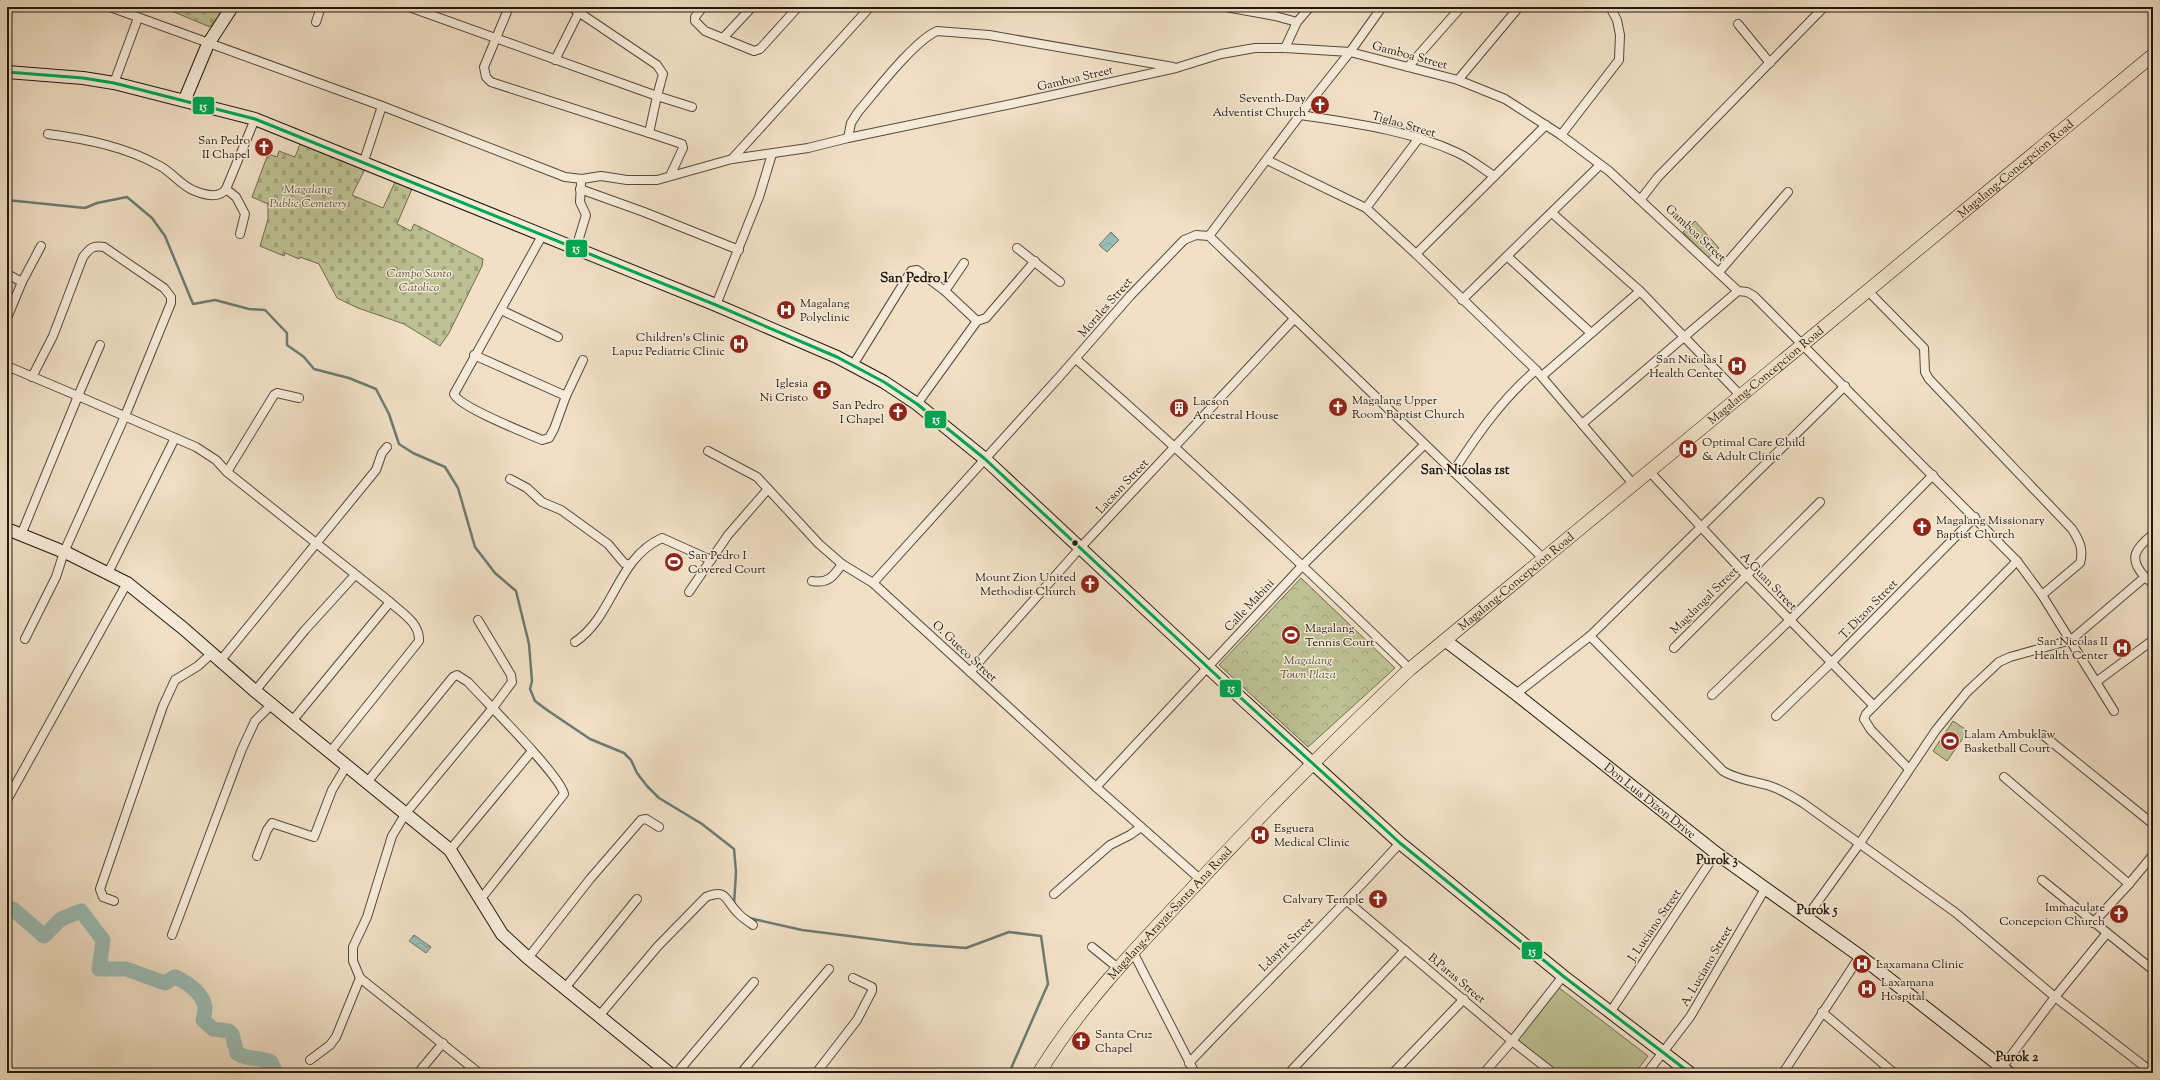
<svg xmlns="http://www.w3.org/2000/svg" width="2160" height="1080" font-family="'Sorts Mill Goudy',serif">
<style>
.grass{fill:#bdc193;stroke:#706c4e}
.cemetery{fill:url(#cemetery-stones);stroke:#706c4e}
.park{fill:url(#park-crowns);stroke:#706c4e}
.water{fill:url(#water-waves);stroke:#6b7b71}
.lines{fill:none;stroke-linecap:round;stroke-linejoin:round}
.stream{stroke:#6b7b71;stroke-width:2.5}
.river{stroke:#9bbdb6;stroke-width:15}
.street-casing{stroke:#574939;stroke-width:10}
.secondary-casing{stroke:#24170a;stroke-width:14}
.primary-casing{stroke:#24170a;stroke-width:14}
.street{stroke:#f6ebda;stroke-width:8}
.secondary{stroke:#f6ebda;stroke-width:12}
.primary{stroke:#f1e0c6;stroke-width:13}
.bus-1-casing{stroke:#f6ebda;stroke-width:6}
.bus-1{stroke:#00a651;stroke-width:3}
.bus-dot{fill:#24170a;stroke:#f6ebda;stroke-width:1.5}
.labels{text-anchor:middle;stroke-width:3;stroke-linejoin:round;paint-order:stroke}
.street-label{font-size:12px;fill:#24170a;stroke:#f6ebda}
.poi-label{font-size:12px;fill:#24170a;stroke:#f6ebda;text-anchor:start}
.park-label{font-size:12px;font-style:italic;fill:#5a523a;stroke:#f6ebda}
.neighbourhood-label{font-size:13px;font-weight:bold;fill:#24170a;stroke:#f6ebda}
.quarter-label{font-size:14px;font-weight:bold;fill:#24170a;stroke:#f6ebda}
.line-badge{stroke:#f6ebda;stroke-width:1.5}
.badge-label{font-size:11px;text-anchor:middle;font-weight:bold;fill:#fff}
</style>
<defs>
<pattern id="cemetery-stones" width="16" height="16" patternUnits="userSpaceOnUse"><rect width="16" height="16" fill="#bdc193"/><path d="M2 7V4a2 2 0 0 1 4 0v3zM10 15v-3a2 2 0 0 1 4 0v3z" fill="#a2a57d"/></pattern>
<pattern id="park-crowns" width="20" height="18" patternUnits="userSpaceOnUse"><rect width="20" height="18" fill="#bdc193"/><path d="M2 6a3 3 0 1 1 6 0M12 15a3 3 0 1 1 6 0" fill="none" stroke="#a2a57d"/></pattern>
<pattern id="water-waves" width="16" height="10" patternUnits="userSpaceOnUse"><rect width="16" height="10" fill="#9bbdb6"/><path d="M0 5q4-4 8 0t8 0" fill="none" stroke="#85a29b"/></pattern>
</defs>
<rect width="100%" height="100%" fill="#f1e0c6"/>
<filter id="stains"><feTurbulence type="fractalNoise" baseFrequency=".005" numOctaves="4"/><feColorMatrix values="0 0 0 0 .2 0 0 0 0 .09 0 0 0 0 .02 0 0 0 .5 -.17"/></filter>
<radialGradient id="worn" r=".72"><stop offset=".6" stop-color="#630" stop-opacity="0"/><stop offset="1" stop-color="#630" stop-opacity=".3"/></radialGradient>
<g class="grass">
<path d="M1695 221 1719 248 1708 258 1683 232Z"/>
<path d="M1953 721 1968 731 1947 761 1933 751Z"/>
<path d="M1558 987 1648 1056 1635 1073H1560L1517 1040Z"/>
</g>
<g class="cemetery">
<path d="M162 7H226L210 27Z"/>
<path d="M300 144 365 169 352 195 383 208 395 182 412 189 397 224 411 231 414 224 483 259 482 266 449 333 440 346 404 324 358 308 337 298 319 264 300 257 299 259 285 253 284 256 260 246 268 219V204L252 197 268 154 277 157 279 151 295 157Z"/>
</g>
<path class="park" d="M1301 578 1395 668 1308 747 1219 665Z"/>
<g class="water">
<path d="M1111 232 1119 240 1107 252 1099 245Z"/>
<path d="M414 935 431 947 426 953 409 941Z"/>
</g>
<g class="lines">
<g class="stream">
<path d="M7 200 85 208 97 203 127 197 152 218 165 236 193 304 215 300 249 309 265 310 287 333V345L304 357 314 369 349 378 376 389 389 414 399 444 413 453 445 467 458 488 475 547 495 573 516 591 529 644 532 681 530 689 535 701 547 710 590 739 624 753 631 760 637 773 647 786 659 798 702 824 734 849 736 872 734 905"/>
<path d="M749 918 802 930 912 944 966 948 1009 932 1041 936 1048 984 1009 1073"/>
</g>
<path class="river" d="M7 911 13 909 44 936 61 919 81 911 103 940 99 969H126L165 983 175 977C187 982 204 994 205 1008 205 1011 204 1016 203 1020L213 1029 229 1031 232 1034 237 1053C247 1060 260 1057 271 1062L274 1069 273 1073"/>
<defs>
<g id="street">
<path d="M110 7 382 106 565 177 582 179 601 176 627 180H657L732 159 808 148 848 138 1035 99 1176 68 1221 54 1255 48H1285L1350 52 1458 80 1505 99 1561 135 1609 171 1738 291 1747 292 1754 296 2017 561 2042 595 2114 711"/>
<path d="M409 7 657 96 663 74 657 65 571 7"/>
<path d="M509 7 484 67 486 77 491 82 649 133"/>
<path d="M703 7 695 17V21L705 31 754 51 760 49 798 7"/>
<path d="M1226 7 1275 16 1297 22"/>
<path d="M316 22 321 7"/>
<path d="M1738 24 1770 63"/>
<path d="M724 37 752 7"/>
<path d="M1285 48 1297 22 1310 7"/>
<path d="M555 60 579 12"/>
<path d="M1408 67 1461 7"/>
<path d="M1458 80 1519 7"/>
<path d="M114 83 138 18"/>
<path d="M1300 115C1353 123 1409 130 1458 153 1471 159 1483 169 1494 176"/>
<path d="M48 134C87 139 126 147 160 166 173 173 181 186 195 191 205 195 219 199 226 189L255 119"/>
<path d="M1561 135 1619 60 1620 35 1617 20 1610 7"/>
<path d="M848 138 851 123 858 112C876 91 914 41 937 31L989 35 1173 67"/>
<path d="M732 159 870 7"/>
<path d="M1267 160 1366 208 1416 254 1536 370 1634 485"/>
<path d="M364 161 382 106"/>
<path d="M670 176 683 148 682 144 649 133 657 96 692 107"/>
<path d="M226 189 236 197 245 214 240 234"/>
<path d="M580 189 644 212 739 250"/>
<path d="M1641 199 1658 177 1824 7"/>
<path d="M1366 208 1419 138"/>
<path d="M1552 213 1640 291 1741 396"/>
<path d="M1209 236 1544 559"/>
<path d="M576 248 586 215 580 202 581 183"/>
<path d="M1017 248 1060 282"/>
<path d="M1416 254 1546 125"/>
<path d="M1508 257 1591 333"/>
<path d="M1719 272 1788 192"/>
<path d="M7 274 22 282 7 318"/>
<path d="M22 282 41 246"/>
<path d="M945 291 964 263"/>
<path d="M1868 291 1924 348 1925 372 1929 379 2072 529C2079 540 2084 549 2080 563L2042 595"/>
<path d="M1462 300 1600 165"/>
<path d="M716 305 759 197 772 154"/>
<path d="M501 310 558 337"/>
<path d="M977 321 986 318 1035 261"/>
<path d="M474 355 566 396 554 429 549 438 542 440C526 433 459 407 454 394L543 234"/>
<path d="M1076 359C1190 459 1301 563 1410 669"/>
<path d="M853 365 905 281 911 271 917 270 945 291 977 321 917 404"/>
<path d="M7 366 78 396 100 345"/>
<path d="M1542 376 1640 291"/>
<path d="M566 396 583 360"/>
<path d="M1582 424 1738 291"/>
<path d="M708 451 757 477 819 544 842 564 873 583 1096 787 1200 879"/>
<path d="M1649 471 1746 575 1874 706"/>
<path d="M227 472 274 395 277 393 299 398"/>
<path d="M1453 472C1477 435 1502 399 1536 370"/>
<path d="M510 479 527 488 542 502 561 510 608 544 624 563 630 565"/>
<path d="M21 535 78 396 196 447 216 460 227 472 390 602C402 613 420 623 419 641L331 751"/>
<path d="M108 573 175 438"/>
<path d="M2145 577 2153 584"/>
<path d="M812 581C828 584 834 576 842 564"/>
<path d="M873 583 1061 375 1130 296 1184 240 1196 235 1209 236 1300 115 1350 52 1382 7"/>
<path d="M689 592 728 535 768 489"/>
<path d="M478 620 511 675 512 682 492 709 406 813 392 836 367 917 353 947V961L360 978 479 1073"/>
<path d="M1590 636 1723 771C1737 780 1754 781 1770 786 1782 790 1792 796 1803 803L1956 913 2055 997 2153 1073"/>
<path d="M25 639 56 577 64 552 125 416 171 303V297L164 288 104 247C93 245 90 248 83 257L53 336 32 377"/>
<path d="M575 642C614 616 616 559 662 538L711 560"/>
<path d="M1674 648 1820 502"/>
<path d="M221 660 376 470 382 453 387 447"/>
<path d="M970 672 1080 548 1294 319"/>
<path d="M2096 682 2153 640"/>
<path d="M255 691 305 630 355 575"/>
<path d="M1516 694 1590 636 1845 386"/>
<path d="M1712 695 1790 620 1933 475"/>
<path d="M1776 716 1832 662 1975 517"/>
<path d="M293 720 390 602"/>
<path d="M2043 735 2153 824"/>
<path d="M1908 768 1871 730 1864 719 1866 714 2017 561"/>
<path d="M2004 777 2129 884 2093 923"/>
<path d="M368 781 453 677 457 675 468 682C486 702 560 775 564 794L480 900"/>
<path d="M1096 787 1303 565 1424 445"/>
<path d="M7 800 127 583"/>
<path d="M450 850 532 751"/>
<path d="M257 856 267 830 272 823 314 837 332 790 347 765"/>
<path d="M2042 880 2153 970"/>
<path d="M2129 884 2153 855"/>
<path d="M1054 894 1110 845 1130 835 1141 827"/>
<path d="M114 901 103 897 100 889 163 706 175 680 198 666 212 653"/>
<path d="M1347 901 1512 1041 1553 1073"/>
<path d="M1806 918 1860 843 1936 730 1967 692 1999 662 2010 657 2071 640 2145 577C2127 558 2136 548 2153 534"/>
<path d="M172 935 242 749 255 721 272 704"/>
<path d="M1092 947 1118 968"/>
<path d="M1133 952 1195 1073"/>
<path d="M528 958 590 879 641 820 646 819 659 827"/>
<path d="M565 988 637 899"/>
<path d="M1611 1011 1716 853"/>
<path d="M1822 1012 1894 1073"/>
<path d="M599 1016 658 946 706 897C728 888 725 901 738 913 742 918 748 921 753 925"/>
<path d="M310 1060 330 1045 336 1037 360 978"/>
<path d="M1189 1063C1259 989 1332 918 1400 843"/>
<path d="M418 1073 443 1043"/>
<path d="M677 1073 754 982"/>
<path d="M741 1073 829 969"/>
<path d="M816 1073 857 1020 872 991V987L853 978"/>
<path d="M1289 1073 1405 950"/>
<path d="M1393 1073 1464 999"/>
<path d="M1484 1073 1512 1041 1563 976"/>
<path d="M1647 1073 1690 1017 1765 889"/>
<path d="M1783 1073 1860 956"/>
<path d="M1998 1073 2055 997 2107 933"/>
</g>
<g id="secondary">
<path d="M7 72 83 78 114 83 255 119 716 305 837 357 884 382 917 404 985 459 1230 688 1400 843 1563 976 1690 1073"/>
<path d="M185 99 208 44 232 7"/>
<path d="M7 529 69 554 127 583 184 629 255 691 450 850 502 934 528 958 669 1073"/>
<path id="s1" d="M1446 641 1516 694 1716 853 1860 956 2009 1073"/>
</g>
<g id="primary">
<path id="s2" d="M1039 1073C1080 1006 1135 949 1189 892 1260 815 1334 741 1410 669L2153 55"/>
</g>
</defs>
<use href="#street" class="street-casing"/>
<use href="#secondary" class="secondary-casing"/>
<use href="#primary" class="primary-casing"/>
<use href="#street" class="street"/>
<use href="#secondary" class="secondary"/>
<use href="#primary" class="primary"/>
<defs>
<path id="bus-1" d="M7 72 83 78 114 83 255 119 716 305 837 357 884 382 917 404 985 459 1230 688 1400 843 1563 976 1690 1073"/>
</defs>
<use href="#bus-1" class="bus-1-casing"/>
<use href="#bus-1" class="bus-1"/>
</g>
<defs>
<symbol id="church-disc" viewBox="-11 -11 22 22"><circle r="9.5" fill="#8f2418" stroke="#f6ebda"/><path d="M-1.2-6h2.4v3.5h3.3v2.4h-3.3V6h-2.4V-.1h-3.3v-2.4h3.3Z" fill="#fff"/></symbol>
<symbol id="hospital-disc" viewBox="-11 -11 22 22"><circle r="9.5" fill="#8f2418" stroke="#f6ebda"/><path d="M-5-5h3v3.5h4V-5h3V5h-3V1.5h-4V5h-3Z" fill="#fff"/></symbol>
<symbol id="building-disc" viewBox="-11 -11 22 22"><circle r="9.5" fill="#8f2418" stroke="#f6ebda"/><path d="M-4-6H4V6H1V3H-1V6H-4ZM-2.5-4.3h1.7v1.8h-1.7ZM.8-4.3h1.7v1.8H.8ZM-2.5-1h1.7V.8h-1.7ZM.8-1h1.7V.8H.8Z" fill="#fff"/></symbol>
<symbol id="stadium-disc" viewBox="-11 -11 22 22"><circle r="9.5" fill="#8f2418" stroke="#f6ebda"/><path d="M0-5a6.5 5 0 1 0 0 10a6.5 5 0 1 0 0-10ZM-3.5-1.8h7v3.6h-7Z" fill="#fff"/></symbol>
</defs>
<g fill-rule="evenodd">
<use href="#church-disc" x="1309" y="94" width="22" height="22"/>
<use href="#church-disc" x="253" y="136" width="22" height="22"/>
<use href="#hospital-disc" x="775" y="299" width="22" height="22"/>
<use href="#hospital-disc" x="728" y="333" width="22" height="22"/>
<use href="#hospital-disc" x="1726" y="355" width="22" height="22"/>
<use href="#church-disc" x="811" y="379" width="22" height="22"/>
<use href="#church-disc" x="1327" y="396" width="22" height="22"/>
<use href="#building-disc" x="1168" y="397" width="22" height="22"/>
<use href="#church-disc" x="887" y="401" width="22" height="22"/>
<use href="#hospital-disc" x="1677" y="438" width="22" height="22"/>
<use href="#church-disc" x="1911" y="516" width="22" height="22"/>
<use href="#stadium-disc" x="663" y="551" width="22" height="22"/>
<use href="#church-disc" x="1079" y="573" width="22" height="22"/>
<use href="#stadium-disc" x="1280" y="624" width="22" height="22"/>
<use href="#hospital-disc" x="2111" y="637" width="22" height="22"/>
<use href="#stadium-disc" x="1939" y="730" width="22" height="22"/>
<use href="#hospital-disc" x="1249" y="824" width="22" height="22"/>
<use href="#church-disc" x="1367" y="888" width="22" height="22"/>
<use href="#church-disc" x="2108" y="903" width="22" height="22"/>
<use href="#hospital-disc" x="1851" y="953" width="22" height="22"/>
<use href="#hospital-disc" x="1856" y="978" width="22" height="22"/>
<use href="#church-disc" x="1070" y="1030" width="22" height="22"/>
</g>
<circle class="bus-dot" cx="1075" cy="543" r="3.5"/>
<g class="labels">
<g class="street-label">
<text transform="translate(1410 55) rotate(15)" y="4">Gamboa Street</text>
<text transform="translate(1075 78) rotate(-13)" y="4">Gamboa Street</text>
<text transform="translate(1404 124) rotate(16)" y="4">Tiglao Street</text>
<text dy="4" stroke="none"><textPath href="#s2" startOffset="1335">Magalang-Concepcion Road</textPath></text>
<text transform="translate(1696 233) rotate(43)" y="4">Gamboa Street</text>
<text transform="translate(1105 307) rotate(-49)" y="4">Morales Street</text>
<text dy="4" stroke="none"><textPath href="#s2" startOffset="1011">Magalang-Concepcion Road</textPath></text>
<text transform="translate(1122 486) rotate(-47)" y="4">Lacson Street</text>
<text transform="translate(1769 581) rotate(46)" y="4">A.Guan Street</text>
<text dy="4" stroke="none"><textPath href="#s2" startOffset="687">Magalang-Concepcion Road</textPath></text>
<text transform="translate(1704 600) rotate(-45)" y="4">Magdangal Street</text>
<text transform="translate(1249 605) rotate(-47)" y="4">Calle Mabini</text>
<text transform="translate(1868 609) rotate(-46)" y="4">T. Dizon Street</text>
<text transform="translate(965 651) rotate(43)" y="4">O. Gueco Street</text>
<text dy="4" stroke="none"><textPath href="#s1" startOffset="259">Don Luis Dizon Drive</textPath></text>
<text dy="4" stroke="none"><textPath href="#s2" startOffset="207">Magalang-Arayat-Santa Ana Road</textPath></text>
<text transform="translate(1654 925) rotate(-56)" y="4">J. Luciano Street</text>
<text transform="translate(1286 944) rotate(-45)" y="4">Ldayrit Street</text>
<text transform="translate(1706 966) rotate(-60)" y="4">A. Luciano Street</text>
<text transform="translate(1457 978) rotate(40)" y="4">B.Paras Street</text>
</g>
<g class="poi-label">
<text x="1306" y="102" text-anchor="end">Seventh-Day<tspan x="1306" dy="14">Adventist Church</tspan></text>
<text x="250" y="144" text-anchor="end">San Pedro<tspan x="250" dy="14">II Chapel</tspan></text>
<text x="800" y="307">Magalang<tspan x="800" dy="14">Polyclinic</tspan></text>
<text x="725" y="341" text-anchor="end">Children's Clinic<tspan x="725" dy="14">Lapuz Pediatric Clinic</tspan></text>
<text x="1723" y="363" text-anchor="end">San Nicolas I<tspan x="1723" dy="14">Health Center</tspan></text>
<text x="808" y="387" text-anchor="end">Iglesia<tspan x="808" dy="14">Ni Cristo</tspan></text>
<text x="1352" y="404">Magalang Upper<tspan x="1352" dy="14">Room Baptist Church</tspan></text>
<text x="1193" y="405">Lacson<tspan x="1193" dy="14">Ancestral House</tspan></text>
<text x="884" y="409" text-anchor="end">San Pedro<tspan x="884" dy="14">I Chapel</tspan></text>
<text x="1702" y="446">Optimal Care Child<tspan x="1702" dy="14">&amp; Adult Clinic</tspan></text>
<text x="1936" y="524">Magalang Missionary<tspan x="1936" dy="14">Baptist Church</tspan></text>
<text x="688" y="559">San Pedro I<tspan x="688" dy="14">Covered Court</tspan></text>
<text x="1076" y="581" text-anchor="end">Mount Zion United<tspan x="1076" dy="14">Methodist Church</tspan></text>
<text x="1305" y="632">Magalang<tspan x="1305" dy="14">Tennis Court</tspan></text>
<text x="2108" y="645" text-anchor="end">San Nicolas II<tspan x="2108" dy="14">Health Center</tspan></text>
<text x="1964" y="738">Lalam Ambuklaw<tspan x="1964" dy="14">Basketball Court</tspan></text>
<text x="1274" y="832">Esguera<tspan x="1274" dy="14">Medical Clinic</tspan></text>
<text x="1364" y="903" text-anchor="end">Calvary Temple</text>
<text x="2105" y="911" text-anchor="end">Immaculate<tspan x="2105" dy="14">Concepcion Church</tspan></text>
<text x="1876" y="968">Laxamana Clinic</text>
<text x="1881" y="986">Laxamana<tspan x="1881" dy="14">Hospital</tspan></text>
<text x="1095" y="1038">Santa Cruz<tspan x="1095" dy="14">Chapel</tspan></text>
</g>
<g class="park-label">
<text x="308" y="193">Magalang<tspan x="308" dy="14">Public Cemetery</tspan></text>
<text x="419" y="277">Campo Santo<tspan x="419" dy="14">Catolico</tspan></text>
<text x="1308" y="664">Magalang<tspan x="1308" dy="14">Town Plaza</tspan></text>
</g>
<g class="neighbourhood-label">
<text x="1717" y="864">Purok 3</text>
<text x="1817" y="914">Purok 5</text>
<text x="2017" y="1061">Purok 2</text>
</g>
<g class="quarter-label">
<text x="914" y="282">San Pedro I</text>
<text x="1465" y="474">San Nicolas 1st</text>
</g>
</g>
<g class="line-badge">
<rect x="192" y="96" width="23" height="19" rx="4" fill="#00a651"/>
<rect x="565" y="239" width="23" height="19" rx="4" fill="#00a651"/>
<rect x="924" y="410" width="23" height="19" rx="4" fill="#00a651"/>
<rect x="1219" y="679" width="23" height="19" rx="4" fill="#00a651"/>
<rect x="1521" y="941" width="22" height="19" rx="4" fill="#00a651"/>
</g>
<g class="badge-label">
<text x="203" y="110">15</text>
<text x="576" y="252">15</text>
<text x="936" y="423">15</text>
<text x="1231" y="692">15</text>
<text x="1532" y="955">15</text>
</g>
<rect width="2160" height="1080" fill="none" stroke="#f1e0c6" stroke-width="24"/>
<rect x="8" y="8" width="2144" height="1064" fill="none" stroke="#24170a" stroke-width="2"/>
<rect x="12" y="12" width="2136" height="1056" fill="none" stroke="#24170a"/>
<rect width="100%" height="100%" filter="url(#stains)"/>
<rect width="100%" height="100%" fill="url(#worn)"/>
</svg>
